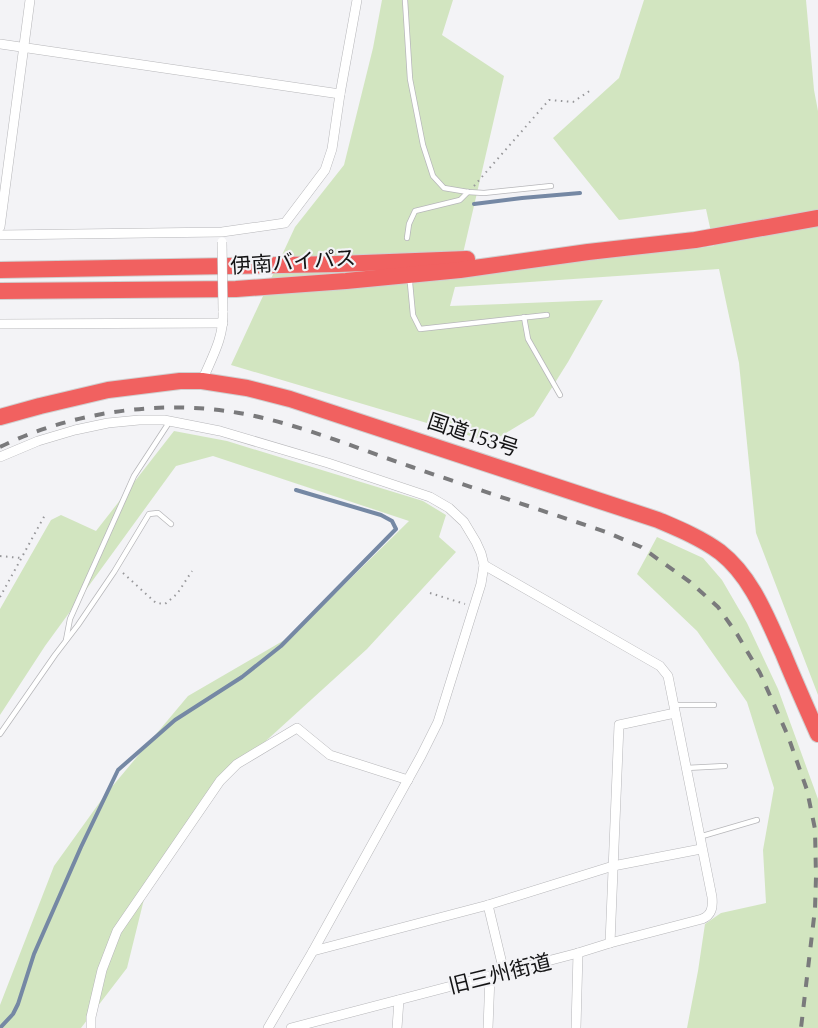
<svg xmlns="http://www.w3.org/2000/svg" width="818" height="1028" font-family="Spectral,'Noto Sans JP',serif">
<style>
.green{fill:#d2e5c0}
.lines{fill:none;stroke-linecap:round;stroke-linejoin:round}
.stream{stroke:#7588a4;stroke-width:4}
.lane-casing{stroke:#b7b7ba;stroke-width:6}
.street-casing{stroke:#b7b7ba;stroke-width:10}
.highway-casing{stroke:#d0d0d0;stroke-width:18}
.path{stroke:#97979a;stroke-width:2;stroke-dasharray:1.5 4.5;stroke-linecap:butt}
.lane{stroke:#fff;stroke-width:4.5}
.street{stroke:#fff;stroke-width:9}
.highway{stroke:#f16160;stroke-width:16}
.rail{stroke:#7a7a7c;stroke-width:4;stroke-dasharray:10 10;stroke-linecap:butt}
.street-bridge-casing{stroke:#b7b7ba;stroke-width:10;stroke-linecap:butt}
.street-bridge{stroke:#fff;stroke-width:9}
.labels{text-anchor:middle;stroke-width:4.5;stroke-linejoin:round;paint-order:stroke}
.street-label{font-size:21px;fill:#141415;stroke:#f3f3f6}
</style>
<rect width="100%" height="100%" fill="#f3f3f6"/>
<g class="green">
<path d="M382 0H453L442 35 504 76 458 275 714 246 706 209 619 220 553 138 619 78 644 0H806L814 90 818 111V695L756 533 739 363 719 269 455 287 450 306 603 300 568 362 534 416 491 442 231 365 295 227 344 165 373 48Z"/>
<path d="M174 431 227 441 423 501 446 515 439 537 456 552 367 649 202 799 147 887 127 968 81 1028H0V1005L54 866 105 795 188 696 293 635 409 521 213 456 176 466 45 646 0 715V609L51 520 61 515 96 531Z"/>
<path d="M657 537 703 558 722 580 747 623 778 689 818 799V1028H687L698 971 705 924 721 913 766 903 763 850 774 788 747 702 697 631 637 574Z"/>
</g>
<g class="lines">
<g class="stream">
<path d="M474 204 522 198 580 193"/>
<path d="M0 1028 13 1014 18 1004 34 954 81 847 118 770 175 720 242 677 281 646 396 529 392 521 381 515 296 490"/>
</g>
<defs>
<g id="lane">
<path d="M405 0 410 79 423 145 433 176 444 188 468 192 484 193 551 186"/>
<path d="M407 238 409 224 415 211 460 200 468 192"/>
<path d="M410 283 413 315 420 329 547 315"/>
<path d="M524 317 528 339 560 395"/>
<path d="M66 640 70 619 134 476 170 421"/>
<path d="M674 705H714"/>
<path d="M0 734 55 655 78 625 114 572 149 514 158 513 171 524"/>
<path d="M686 768 725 766"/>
<path d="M699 837 757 820"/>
</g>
<g id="street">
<path d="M0 44 340 94"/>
<path d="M0 227 30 0"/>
<path d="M0 235 222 232 285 223 325 170 332 149 340 94 357 0"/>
<path d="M0 324 223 323"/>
<path d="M202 381C212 357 224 338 223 311"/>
<path d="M0 457 38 441 75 430 108 423 139 420H164L220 431 328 463 430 497 449 508 464 522 476 542 481 553 484 565 481 584 438 722 421 756 313 951 268 1028"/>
<path d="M488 905 504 972"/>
<path d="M610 943 619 725 675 713"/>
<path d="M313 951 488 905 613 866 701 849"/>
<path d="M91 1028V1017L102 970 117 931 220 781 237 764 297 728 330 755 408 780"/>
<path d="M291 1028 578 953 610 943 702 919C712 915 713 907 712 897L668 676 660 666 484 565"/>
<path d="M397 1028 399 1000"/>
<path d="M488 1028 490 976"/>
<path d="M576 1028 578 953"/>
</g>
<g id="highway">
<path d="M0 270 338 264 467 259"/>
<path d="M0 291 236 289 346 281 460 270 588 252 695 240 818 218"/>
<path d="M0 417 40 406 108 390 180 381H202L247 388 290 399 658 520C679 529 701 538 720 552 752 577 767 618 783 653 794 680 806 707 818 734"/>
</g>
</defs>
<use href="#lane" class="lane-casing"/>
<use href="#street" class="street-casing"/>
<use href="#highway" class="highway-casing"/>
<g class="path">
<path d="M474 186 549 100 573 102 591 90"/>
<path d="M0 556 21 558"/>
<path d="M123 573 156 603 165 604 177 594 192 571"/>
<path d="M430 593 465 604"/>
<path d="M0 597 45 515"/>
</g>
<use href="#lane" class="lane"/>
<use href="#street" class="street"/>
<use href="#highway" class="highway"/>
<path class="rail" d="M0 447C71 412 161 399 239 413 297 423 356 448 412 467 476 489 541 510 606 532L641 547 690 582 718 607 737 634 760 673 788 736 807 790 815 829 816 877 815 909 801 1028"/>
<defs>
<path id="street-bridge" d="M222 242 223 311"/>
</defs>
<use href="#street-bridge" class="street-bridge-casing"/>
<use href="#street-bridge" class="street-bridge"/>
</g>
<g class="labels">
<g class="street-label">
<text transform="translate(293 262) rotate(-4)" y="7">伊南バイパス</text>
<text transform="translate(473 435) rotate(18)" y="7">国道153号</text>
<text transform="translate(500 974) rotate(-14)" y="7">旧三州街道</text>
</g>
</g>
</svg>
